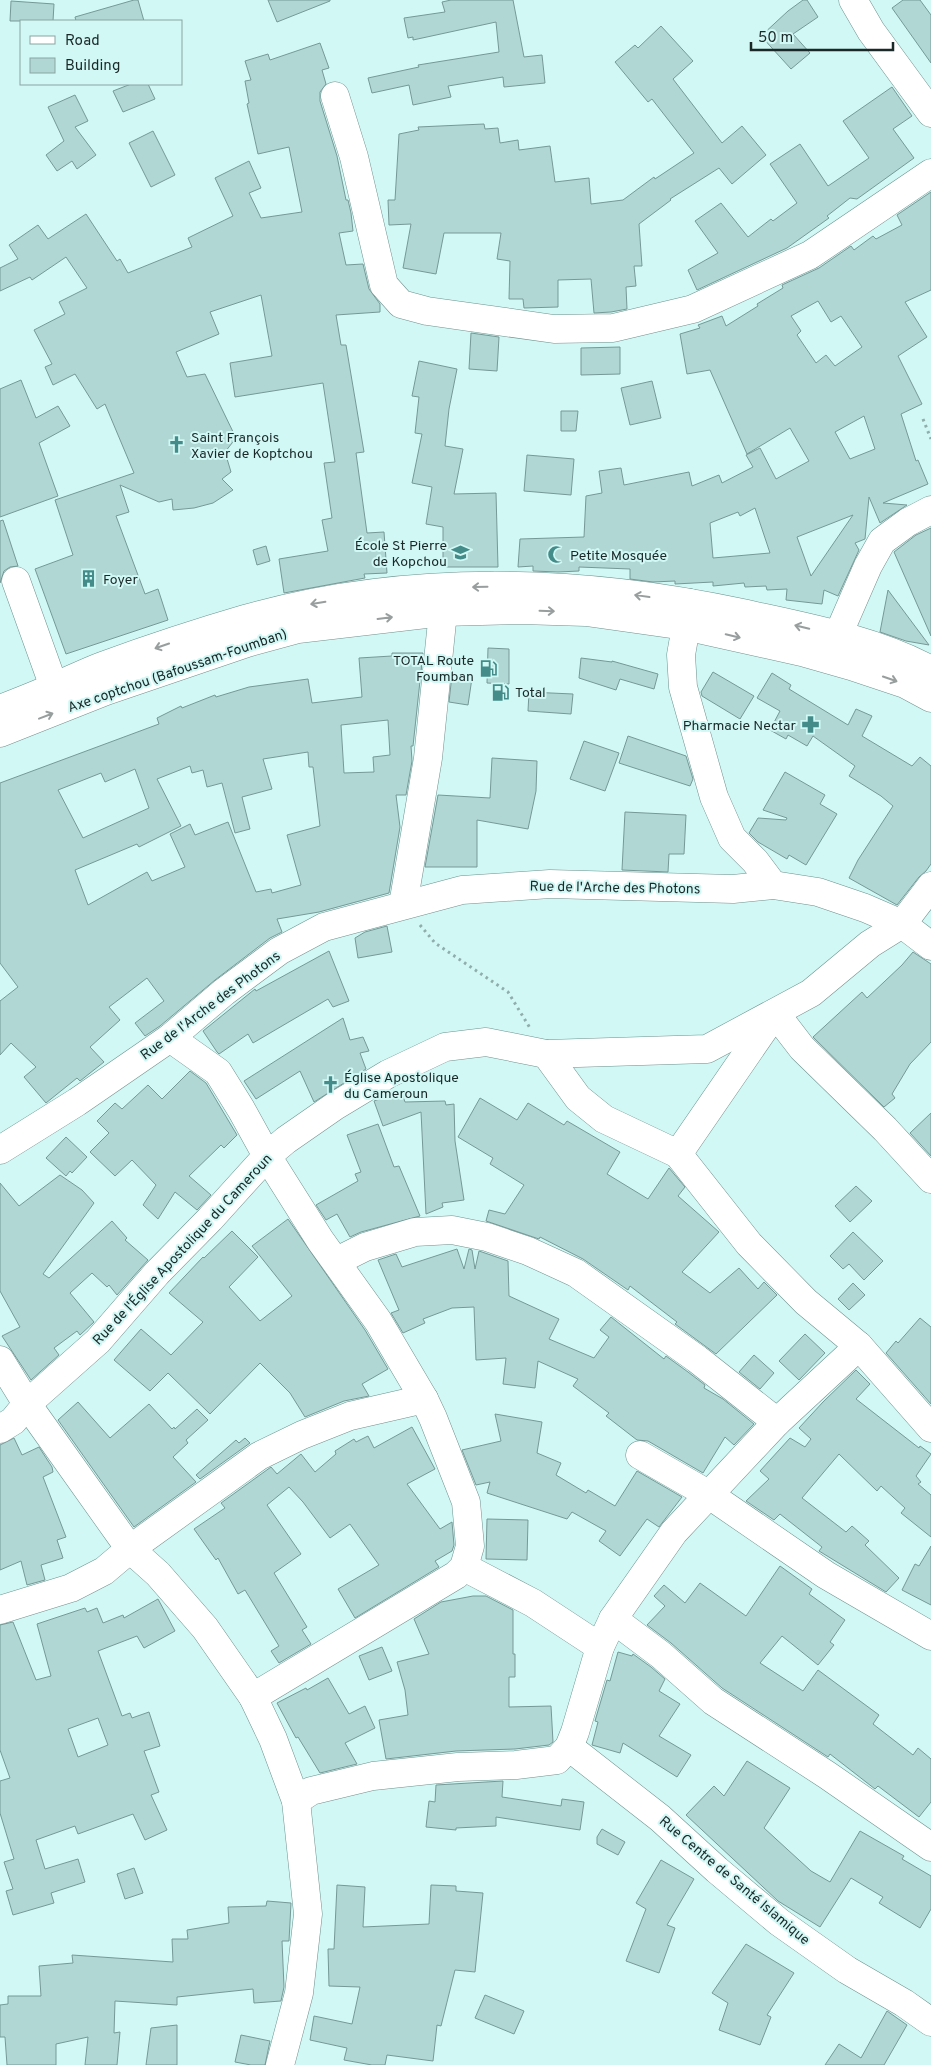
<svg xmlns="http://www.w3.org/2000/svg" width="931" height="2065" font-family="Overpass,sans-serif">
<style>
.building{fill:#b1d7d4;stroke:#759997;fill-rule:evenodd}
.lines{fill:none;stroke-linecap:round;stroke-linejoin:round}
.minor-casing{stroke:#6e928f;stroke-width:29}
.highway-casing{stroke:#6e928f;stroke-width:29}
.path{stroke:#8fadab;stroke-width:3;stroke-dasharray:2.5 4;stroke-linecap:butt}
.minor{stroke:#fff;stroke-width:28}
.highway{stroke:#fff;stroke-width:28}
.oneway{stroke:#989e9e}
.labels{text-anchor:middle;stroke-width:4;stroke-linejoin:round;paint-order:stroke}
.poi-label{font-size:14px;fill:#1a2828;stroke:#d1f8f5;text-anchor:start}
.street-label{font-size:14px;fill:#1a2828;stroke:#d1f8f5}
</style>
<rect width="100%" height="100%" fill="#d1f8f5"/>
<g class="building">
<path d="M134 0H138L144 21H76L75 17Z"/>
<path d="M268 0H330V1L277 22Z"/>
<path d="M451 0H513L524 57 542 55 545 83 504 87 503 77 448 86 451 97 413 105 409 85 372 93 368 78 419 67 418 65 499 52 496 22 413 40V37L408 38 404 18 445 12 442 2Z"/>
<path d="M803 0H807L818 17 793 34 810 53 791 69 761 36 788 11Z"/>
<path d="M903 0H920L931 15V63L892 8Z"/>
<path d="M11 1 54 4 53 21H10Z"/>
<path d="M661 26 693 61 673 79 722 143 742 126 766 155 732 184 719 168 670 199 671 200 639 224 642 266H634L636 286 626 287 627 309 611 312 594 313 591 279 558 280V307L524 308 523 299H509L510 261 497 259 501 233H444L436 274 403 268 411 224 389 225 388 200H395L399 134 419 130 418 127 484 124 485 129 498 128 500 143 518 140 519 150 550 146 555 182 589 178 591 204 623 200 654 177 655 179 694 153 652 99 648 102 615 62 635 45 638 48Z"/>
<path d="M320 43 329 68 322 70 326 84 320 92V101L337 156 346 200H348L351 213 353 231 339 233 346 265 363 264 369 289 380 304V312L336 315 341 345H346L364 452 356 453 367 533 384 532 387 573 364 574 365 578 284 593 279 559 328 551 322 520 332 518 324 463 335 462 323 383 235 397 230 363 272 356 261 295 210 312 219 334 176 352 187 377 205 374 236 438 225 452 231 472 222 479 233 490 213 503 194 508 173 510 172 499 159 502 120 485 129 512 116 516 145 594 158 589 168 620 66 654 35 569 73 555 55 500 134 473 105 404 97 409 75 374 53 385 45 367 52 364 34 330 65 314 59 302 87 288 66 257 32 280 30 277 0 291V268L18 259 9 245 38 225 48 239 86 214 117 261 120 259 128 273 192 247 188 238 233 216 215 178 249 161 261 188 249 193 261 218 302 212 289 147 258 154 247 104 249 103 245 81 251 80 245 61 268 54 270 60Z"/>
<path d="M131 84H148L155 99 123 112 113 91Z"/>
<path d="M892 87 912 116 893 129 914 158 857 199 850 198 827 216 829 218 787 248 697 290 688 270 718 253 695 221 721 203 748 237 771 219 773 221 797 203 770 164 800 144 828 186 834 182 869 158 843 121Z"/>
<path d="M75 95 88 121 75 127 96 155 77 169 72 161 57 171 46 155 64 141 48 107Z"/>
<path d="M153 131 175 175 151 187 129 143Z"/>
<path d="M931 192V290L905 302 927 337 898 356 922 404 901 414 916 461 918 460 928 484 883 503 907 505 880 523 869 497 865 539 855 543 859 550 838 596 824 590 822 604 786 600 787 589 767 590 766 586 745 587 744 583 713 586V582L675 584V581L653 582 630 579V569L579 567V571L558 572 533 571V566L518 567 520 539 584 537 586 496 602 493 599 471 621 468 624 485 689 472 692 486 719 475 722 483 753 467 746 455 760 448 776 479 809 461 790 428 747 454 710 370 687 374 680 334 700 328 698 325 722 316 726 326 758 306 757 304 783 288 782 285 819 268 851 246 854 250 873 236 876 239 902 225 897 215ZM818 301 831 322 841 316 862 347 835 366 826 355 816 363 797 335 801 331 791 316ZM864 416 875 449 850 459 835 432ZM755 508 770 553 713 558 710 523 738 512 740 516ZM853 515 844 528 811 576 797 537Z"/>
<path d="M471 333 499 337 497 371 469 369Z"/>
<path d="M620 347V374L581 375V348Z"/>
<path d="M419 361 457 369 449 409 445 446 463 449 454 494 496 493 498 567H443V527L426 524 432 487 412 483 422 434 415 433 419 397 412 396Z"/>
<path d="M21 380 36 418 58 406 70 426 39 443 58 496 0 517V389Z"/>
<path d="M652 381 661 418 630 425 621 388Z"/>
<path d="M561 411H578L576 431H561Z"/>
<path d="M527 455 574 459 571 495 524 491Z"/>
<path d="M3 520 18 566 10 567 4 571 0 583V521Z"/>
<path d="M931 528V636L894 552 916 535Z"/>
<path d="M266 546 270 561 257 565 253 550Z"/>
<path d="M888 590 929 645 906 641 880 632Z"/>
<path d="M488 648 509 649V684L487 683Z"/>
<path d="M392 653H423L413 746H411L412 761 406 795H396L400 827 389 893 319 912 277 919 282 932 270 938 215 980 160 1026 145 1036 135 1023 164 1001 147 978 109 1007 120 1020 90 1047 104 1062 80 1081 77 1078 46 1103 24 1077 36 1067 11 1043 0 1055V1001L18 987 0 963V783L159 724 157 718 181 706 182 708 215 695 216 697 249 687 308 679 312 703 362 697 359 658 392 656ZM388 720 390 755 373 757 374 772 344 773 341 725ZM308 752 309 767H313L320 826 287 835 301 885 272 893 271 889 256 892 228 822 195 835 190 824 170 834 185 867 152 881 147 872 88 905 75 870 137 844 139 847 181 826 157 779 190 766 192 773 203 770 207 787 222 783 235 833 250 829 242 797 272 789 263 759ZM135 769 149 808 83 838 58 790 101 773 105 782Z"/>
<path d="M581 658 612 662V661L658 674 654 689 620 679 616 690 579 678Z"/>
<path d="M713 672 754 696 740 719 702 696 701 692Z"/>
<path d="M772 673 791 685 789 689 848 725 856 709 872 716 862 736 912 766 920 757 931 766V864L926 871 919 877 897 905 849 878 858 860 893 806 881 796 849 776 855 766 813 736 807 746 788 735 786 739 770 730 780 711 757 698Z"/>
<path d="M452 675 472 678 468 705 449 702Z"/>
<path d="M529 692 573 694 571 714 528 711Z"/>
<path d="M628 736 686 756 693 779 690 786 619 763Z"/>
<path d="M584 741 619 753 605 791 570 779Z"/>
<path d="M492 758 537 761 536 791 528 829 477 820V867H425L438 795 490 798Z"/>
<path d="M785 772 825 795 820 804 837 814 806 865 789 855 787 859 758 842 749 833 758 818 786 820 787 818 763 810Z"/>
<path d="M625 812 686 815 684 854H669L668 872 622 870Z"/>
<path d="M387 926 392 952 358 958 355 938 365 932Z"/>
<path d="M329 951 349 1001 333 1007 328 999 253 1043 248 1034 219 1054 217 1052 203 1031 255 989 256 991Z"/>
<path d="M913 952 931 964V1042L910 1064 892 1094 895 1098 884 1107 813 1037 862 992 867 998 902 965Z"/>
<path d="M343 1018 350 1040 363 1037 369 1051 360 1053 366 1069 314 1102 300 1071 256 1099 244 1081Z"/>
<path d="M190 1071 206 1083 237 1135 224 1148 221 1145 189 1176 211 1195 199 1208 197 1210 175 1192 158 1219 143 1205 156 1185 132 1160 115 1176 90 1152 109 1133 97 1121 115 1103 122 1109 148 1085 162 1099Z"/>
<path d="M401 1091 405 1102 445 1101 446 1105 454 1104 455 1141 464 1200 442 1203 443 1207 426 1214 421 1112 383 1126 374 1101Z"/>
<path d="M480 1098 517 1120 528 1103 564 1125 567 1121 620 1152 607 1174 648 1199 669 1168 685 1187 678 1196 719 1232 682 1272 710 1293 739 1268 758 1289 764 1282 777 1295 716 1354 675 1324 677 1322 630 1286 628 1290 583 1259 540 1237 539 1239 486 1221 489 1210 505 1214 524 1185 490 1164 493 1158 458 1137Z"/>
<path d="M931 1113V1156L910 1133Z"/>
<path d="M378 1124 394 1167 399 1166 420 1216 361 1232 350 1237 337 1214 326 1220 316 1205 358 1181 355 1174 361 1172 347 1135Z"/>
<path d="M66 1137 87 1157 72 1173 70 1171 66 1176 46 1158Z"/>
<path d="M60 1175 82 1190 94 1203 43 1274 49 1278 112 1221 127 1238 125 1240 148 1260 117 1295 109 1285 107 1287 92 1273 70 1293 94 1322 80 1335 77 1331 54 1348 59 1355 31 1380 2 1336 20 1327 0 1291V1183L19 1206Z"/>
<path d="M856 1186 872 1201 850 1222 835 1206Z"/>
<path d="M288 1219 365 1330 388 1369 362 1384 369 1396 344 1401 305 1417 290 1393 260 1363 210 1414 168 1373 150 1391 114 1360 141 1329 171 1355 203 1322 169 1293 203 1257 204 1258 232 1231 258 1257 229 1287 260 1321 292 1296 252 1246Z"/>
<path d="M853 1232 883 1261 864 1280 849 1264 843 1269 830 1256Z"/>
<path d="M457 1249 464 1269 469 1249 472 1250 475 1269 479 1251 508 1261 509 1296 559 1319 549 1339 594 1358 609 1337 600 1330 611 1317 664 1359 666 1356 688 1372 705 1385 704 1388 723 1399 754 1424 734 1445 725 1437 703 1473 648 1441 637 1440 606 1416 609 1413 573 1386 578 1379 538 1361 535 1388 503 1384 506 1358 476 1360 474 1307 452 1308 423 1319 425 1323 403 1333 391 1313 399 1310 378 1260 396 1254 402 1267Z"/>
<path d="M853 1283 865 1295 849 1310 838 1299Z"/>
<path d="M920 1318 931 1327V1404L886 1353 896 1341 898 1343Z"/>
<path d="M805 1334 825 1353 799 1380 779 1361Z"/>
<path d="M754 1355 774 1373 760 1389 739 1372Z"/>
<path d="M856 1370 870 1384 856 1399 919 1448 920 1446 931 1454 916 1476 921 1482 918 1484 931 1495V1537L901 1513 905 1508 881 1486 877 1491 839 1454 802 1498 846 1532 852 1526 869 1541 865 1545 899 1578 886 1592 819 1551 822 1547 780 1514 774 1520 746 1501 769 1479 760 1471 790 1438 805 1447 811 1439 799 1428 823 1402Z"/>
<path d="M78 1402 110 1438 149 1404 172 1429 174 1427 175 1429 197 1409 208 1420 186 1440 188 1443 173 1457 196 1482 134 1527 58 1420Z"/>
<path d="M495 1414 542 1422 537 1453 561 1463 556 1475 586 1493 588 1490 615 1506 637 1471 682 1497 659 1527 647 1519 620 1556 599 1541 606 1531 572 1512 567 1519 487 1493 490 1482 476 1485 462 1450 501 1441Z"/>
<path d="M412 1427 435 1469 407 1484 440 1529 452 1522 454 1545 452 1551 435 1561 439 1567 355 1618 338 1589 379 1565 350 1524 330 1538 303 1502 289 1487 267 1505 301 1554 274 1573 307 1627 302 1630 311 1644 279 1663 271 1651 279 1646 245 1590 238 1594 218 1558 216 1560 194 1529 225 1508 221 1503 271 1467 277 1474 301 1454 315 1472 336 1454 335 1451 354 1439 356 1442 368 1436 374 1448Z"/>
<path d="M14 1438 22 1455 39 1447 52 1467 53 1472 43 1477 66 1537 57 1540 63 1558 41 1565 45 1580 27 1585 21 1561 0 1570V1445Z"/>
<path d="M245 1438 250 1443 200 1479 196 1475 236 1440 239 1443Z"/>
<path d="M487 1519 528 1520 527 1560 486 1559Z"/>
<path d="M931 1546V1605L902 1590 915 1564 919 1566Z"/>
<path d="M780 1566 812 1589 809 1594 845 1620 830 1642 834 1645 818 1665 782 1636 760 1663 803 1691 818 1670 879 1715 873 1724 913 1755 918 1748 931 1759V1802L919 1817 878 1786 875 1789 830 1754 828 1757 722 1688 671 1643 647 1625 665 1606 654 1596 664 1585 685 1603 700 1583 746 1616Z"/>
<path d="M473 1596H486L513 1610V1654H515V1677H509V1707L551 1706 553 1742 549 1745 515 1749 456 1751 386 1759 379 1720 408 1715 405 1690 397 1662 429 1654 414 1619 441 1602Z"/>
<path d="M158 1599 175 1631 144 1648 137 1636 98 1651 122 1716 130 1713 132 1718 149 1712 160 1746 144 1751 159 1792 151 1795 167 1830 145 1840 133 1814 78 1834 75 1826 36 1840 45 1869 78 1859 85 1882 51 1893 54 1903 13 1915 6 1891 13 1889 4 1862 14 1859 0 1813V1781L10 1778 0 1750V1625L13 1622 36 1680 51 1676 37 1624 85 1608 87 1612 97 1608 103 1623 123 1615 124 1618ZM98 1718 108 1745 78 1757 68 1729Z"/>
<path d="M382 1647 392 1671 369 1680 359 1656Z"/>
<path d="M618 1652 632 1656 633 1654 651 1667 665 1679 659 1691 680 1704 659 1736 691 1755 677 1777 623 1743 620 1753 592 1745 598 1722 595 1721 607 1680 610 1681Z"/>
<path d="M328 1678 349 1714 365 1706 375 1728 345 1743 357 1764 320 1773 298 1737 296 1738 277 1703 306 1688 307 1690Z"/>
<path d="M747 1761 790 1788 764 1828 811 1871 830 1882 860 1831 904 1856 902 1859 931 1876V1909L920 1928 879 1903 883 1897 851 1878 820 1927 778 1901 686 1815 714 1786 724 1796Z"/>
<path d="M503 1781 502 1797 561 1806 562 1799 584 1802 580 1830 496 1817V1826L456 1828V1830L426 1827 429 1801 435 1802 436 1785Z"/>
<path d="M602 1829 625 1842 618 1855 597 1844V1837Z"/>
<path d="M661 1860 694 1879 667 1925 675 1928 659 1973 626 1961 646 1909 636 1903Z"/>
<path d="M134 1868 143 1893 125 1899 117 1874Z"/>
<path d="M337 1885 365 1887 363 1927 429 1924 431 1885 456 1886V1891L483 1893 475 1972 455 1970 441 2026 437 2025 433 2061 387 2055 385 2065H372L344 2060 347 2048 310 2040 314 2016 352 2024 360 1987 329 1986 328 1949H334Z"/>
<path d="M267 1901 291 1903 289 1941H282L284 1987 281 2001 254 2003 253 1989 177 1997V2005L115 2001 114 2033 120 2032 117 2065H85L88 2037 56 2044V2065H7L5 2037H0V2005L8 2004V1996H41L39 1966 73 1963 72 1955 173 1962 172 1939H188L187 1930 229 1923 228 1907 266 1906Z"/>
<path d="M746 1944 794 1973 767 2015 771 2017 760 2045 719 2030 728 2003 712 1993Z"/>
<path d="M485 1995 524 2011 514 2034 475 2018Z"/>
<path d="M887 2011 907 2025 884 2065H825L839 2044 861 2058Z"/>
<path d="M177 2025V2065H146L151 2028Z"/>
<path d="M241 2035 270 2041 265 2065H251L235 2062Z"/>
</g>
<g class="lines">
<defs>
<g id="minor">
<path d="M853 0 871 31 931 113"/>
<path d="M335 96 354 157 384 285 401 304 427 311 554 329 613 328 693 309 810 255 931 173"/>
<path d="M16 581 54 687"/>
<path d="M690 603 681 655 683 687 714 797 732 838 755 861 773 885"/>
<path d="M838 635 868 566 882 541 908 522 931 510"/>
<path d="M403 905 428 758 443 612 441 590"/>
<path d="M170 1038 218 1072 241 1109 267 1156 320 1240 378 1321 424 1399 433 1418 466 1502 470 1546 464 1567 456 1575 253 1697"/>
<path d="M546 1054 578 1098 604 1119 678 1154 749 1244 806 1302 859 1346 931 1428"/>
<path d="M0 1150 77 1102 170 1038 224 992 279 951 324 927 462 890 550 884 733 889 773 885 818 892 865 908 902 924 931 946"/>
<path d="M678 1154 775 1013 802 1048 885 1129 931 1179"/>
<path d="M337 1261 365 1247 415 1232 452 1230 487 1237 528 1251 576 1273 697 1359 777 1422"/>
<path d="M0 1360 27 1404 130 1549 158 1574 205 1628 253 1697 273 1739 296 1801 308 1914 299 1993 280 2065"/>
<path d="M0 1429 13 1421 27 1404 98 1341 157 1273 210 1219 267 1156 286 1140 335 1106 388 1074 445 1047 486 1042 546 1054 707 1049 811 993 870 944 902 924 931 886"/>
<path d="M640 1455 708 1494 826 1575 931 1636"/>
<path d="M464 1567 533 1603 600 1647"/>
<path d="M0 1610 71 1588 104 1571 130 1549 259 1456 302 1435 350 1416 424 1399"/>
<path d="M613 1619 661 1655 713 1701 827 1775 931 1847"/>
<path d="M569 1747 660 1818 717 1870 779 1922 847 1970 904 2003 931 2022"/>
<path d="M296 1801 311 1791 373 1776 458 1767 516 1765 557 1760 569 1747 575 1732 600 1647 613 1619 674 1532 777 1422 859 1346"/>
</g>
<g id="highway">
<path d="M0 709C18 702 36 695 54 687 70 680 86 672 102 666 149 649 197 633 245 619 405 573 580 578 742 613 805 627 873 639 931 670"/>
<path d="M0 733 106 691 247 643 298 629 443 612 521 610 586 612 685 626 802 652 851 666 905 684 931 698"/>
</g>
</defs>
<use href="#minor" class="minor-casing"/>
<use href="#highway" class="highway-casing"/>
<g class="path">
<path d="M923 419 931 439"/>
<path d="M420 925 435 943 508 992 530 1028"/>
</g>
<use href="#minor" class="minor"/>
<use href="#highway" class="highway"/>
</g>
<defs><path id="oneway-shaft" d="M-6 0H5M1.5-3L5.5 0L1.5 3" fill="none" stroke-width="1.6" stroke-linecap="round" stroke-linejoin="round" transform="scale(1.25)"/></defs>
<g class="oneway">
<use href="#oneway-shaft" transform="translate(480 587) rotate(179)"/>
<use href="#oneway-shaft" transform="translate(642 596) rotate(-172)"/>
<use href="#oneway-shaft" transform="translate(318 603) rotate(171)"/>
<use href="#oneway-shaft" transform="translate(547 611) rotate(2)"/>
<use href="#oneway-shaft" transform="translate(385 618) rotate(-7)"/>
<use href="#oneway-shaft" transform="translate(802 627) rotate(-166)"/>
<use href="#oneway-shaft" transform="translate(733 636) rotate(13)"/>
<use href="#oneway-shaft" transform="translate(162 646) rotate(161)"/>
<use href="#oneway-shaft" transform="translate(890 679) rotate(19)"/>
<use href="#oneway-shaft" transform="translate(46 716) rotate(-21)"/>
</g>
<defs>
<symbol id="church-bare" viewBox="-9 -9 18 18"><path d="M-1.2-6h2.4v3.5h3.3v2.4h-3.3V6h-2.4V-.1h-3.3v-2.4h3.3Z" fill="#448c89" stroke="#d1f8f5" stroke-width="2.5" paint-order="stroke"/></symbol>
<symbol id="school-bare" viewBox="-9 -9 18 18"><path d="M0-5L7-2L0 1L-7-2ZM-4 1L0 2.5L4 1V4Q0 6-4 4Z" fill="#448c89" stroke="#d1f8f5" stroke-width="2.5" paint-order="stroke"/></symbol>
<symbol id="mosque-bare" viewBox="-9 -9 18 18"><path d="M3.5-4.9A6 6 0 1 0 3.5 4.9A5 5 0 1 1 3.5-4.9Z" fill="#448c89" stroke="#d1f8f5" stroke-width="2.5" paint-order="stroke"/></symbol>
<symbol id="building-bare" viewBox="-9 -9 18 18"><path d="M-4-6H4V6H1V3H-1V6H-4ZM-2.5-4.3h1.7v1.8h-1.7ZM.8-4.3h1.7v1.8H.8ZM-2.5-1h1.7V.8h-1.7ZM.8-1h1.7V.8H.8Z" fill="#448c89" stroke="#d1f8f5" stroke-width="2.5" paint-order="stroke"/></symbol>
<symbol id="fuel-bare" viewBox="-9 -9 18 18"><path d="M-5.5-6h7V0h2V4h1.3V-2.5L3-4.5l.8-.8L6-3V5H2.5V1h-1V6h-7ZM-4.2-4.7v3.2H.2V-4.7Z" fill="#448c89" stroke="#d1f8f5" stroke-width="2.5" paint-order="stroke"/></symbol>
<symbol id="pharmacy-bare" viewBox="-9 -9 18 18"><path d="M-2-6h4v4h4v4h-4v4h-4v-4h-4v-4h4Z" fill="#448c89" stroke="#d1f8f5" stroke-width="2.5" paint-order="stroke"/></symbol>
</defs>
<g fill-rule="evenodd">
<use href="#church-bare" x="164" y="432" width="25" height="25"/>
<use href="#school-bare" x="448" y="540" width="25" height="25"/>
<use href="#mosque-bare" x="544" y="542" width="25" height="25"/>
<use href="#building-bare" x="76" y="566" width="25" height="25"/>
<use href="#fuel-bare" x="476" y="656" width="25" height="25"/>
<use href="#fuel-bare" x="488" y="680" width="25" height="25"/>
<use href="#pharmacy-bare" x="798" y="712" width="25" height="25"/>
<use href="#church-bare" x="318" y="1072" width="25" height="25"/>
</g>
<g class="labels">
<g class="poi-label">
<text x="191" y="442">Saint François<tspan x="191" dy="16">Xavier de Koptchou</tspan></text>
<text x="447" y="550" text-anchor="end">École St Pierre<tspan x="447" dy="16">de Kopchou</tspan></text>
<text x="570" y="560">Petite Mosquée</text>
<text x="103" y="584">Foyer</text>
<text x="474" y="665" text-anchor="end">TOTAL Route<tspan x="474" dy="16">Foumban</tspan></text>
<text x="515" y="697">Total</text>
<text x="796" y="730" text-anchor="end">Pharmacie Nectar</text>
<text x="344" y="1082">Église Apostolique<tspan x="344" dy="16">du Cameroun</tspan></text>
</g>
<g class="street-label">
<text transform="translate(177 670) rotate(-19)" y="5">Axe coptchou (Bafoussam-Foumban)</text>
<text transform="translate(615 887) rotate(1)" y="5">Rue de l'Arche des Photons</text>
<text transform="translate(210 1005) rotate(-37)" y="5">Rue de l'Arche des Photons</text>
<text transform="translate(182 1249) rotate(-47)" y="5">Rue de l'Église Apostolique du Cameroun</text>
<text transform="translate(735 1880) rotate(40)" y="5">Rue Centre de Santé Islamique</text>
</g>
</g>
<rect x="20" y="20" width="162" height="65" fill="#d1f8f5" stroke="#88a5a3"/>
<rect x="30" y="36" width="25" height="8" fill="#ffffff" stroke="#88a5a3"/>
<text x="65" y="45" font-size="15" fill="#1a2828">Road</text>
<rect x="30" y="58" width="25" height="15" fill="#b1d7d4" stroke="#88a5a3"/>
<text x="65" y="70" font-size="15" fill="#1a2828">Building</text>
<path d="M751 42v8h142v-8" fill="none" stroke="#1a2828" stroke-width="2.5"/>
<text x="758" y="42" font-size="15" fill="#1a2828" stroke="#d1f8f5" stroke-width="4" paint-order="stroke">50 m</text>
</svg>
